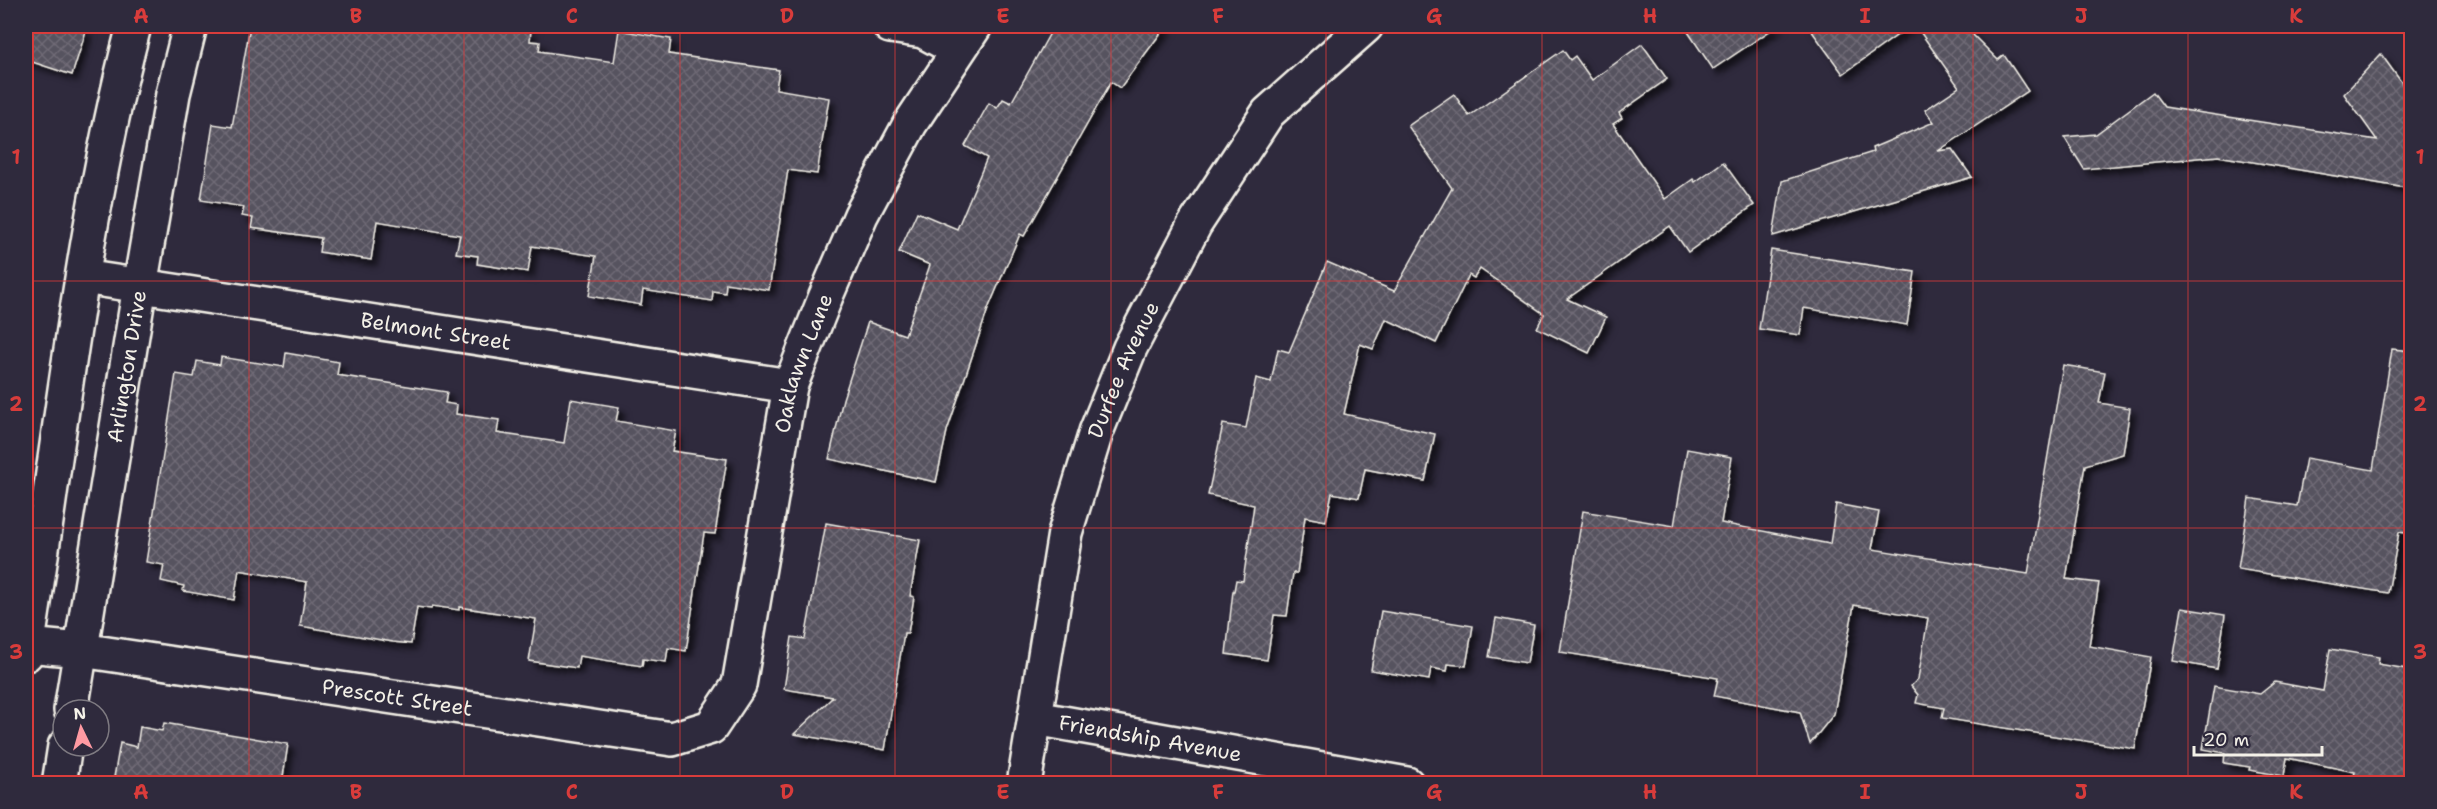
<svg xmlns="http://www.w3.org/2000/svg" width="2437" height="809" font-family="'Shantell Sans',sans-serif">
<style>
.building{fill:url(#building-cross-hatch);stroke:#f4f1e8;stroke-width:1.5;filter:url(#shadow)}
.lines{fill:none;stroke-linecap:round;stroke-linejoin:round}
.minor-casing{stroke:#f4f1e8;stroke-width:38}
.minor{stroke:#2f2a3d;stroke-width:33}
.grid{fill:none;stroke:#d93c3b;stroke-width:1.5;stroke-opacity:0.55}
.labels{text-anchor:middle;stroke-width:4.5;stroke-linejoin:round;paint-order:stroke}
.street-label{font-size:21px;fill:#f4f1e8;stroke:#2f2a3d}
.neatline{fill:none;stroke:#d93c3b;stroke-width:2}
.grid-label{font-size:20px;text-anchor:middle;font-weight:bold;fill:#d93c3b}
</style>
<defs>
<pattern id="building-cross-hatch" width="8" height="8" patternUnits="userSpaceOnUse" patternTransform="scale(1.5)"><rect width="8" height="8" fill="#56525f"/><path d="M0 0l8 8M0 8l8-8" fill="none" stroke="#6f6b76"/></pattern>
<filter id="shadow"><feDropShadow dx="5.5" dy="5.5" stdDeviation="3" flood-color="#0009"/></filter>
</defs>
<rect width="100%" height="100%" fill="#2f2a3d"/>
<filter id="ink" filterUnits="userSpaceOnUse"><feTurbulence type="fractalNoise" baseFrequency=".0167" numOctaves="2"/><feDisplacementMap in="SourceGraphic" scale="12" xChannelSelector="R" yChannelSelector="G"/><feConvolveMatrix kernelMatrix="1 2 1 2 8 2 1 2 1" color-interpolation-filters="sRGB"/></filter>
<g filter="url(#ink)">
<g class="building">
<path d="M26 26H68L86 31 72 75 26 60Z"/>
<path d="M250 26H495L531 30 530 41 540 42 539 51 614 62 619 30 671 39 669 54 779 70 776 89 829 98 817 174 788 170 769 290 726 283 725 293 713 291 712 301 643 290 641 305 589 296 596 256 532 246 528 272 477 264 478 256 456 253 460 235 377 221 371 260 319 252 321 238 251 228 253 218 242 216 244 207 201 200 213 124 232 127Z"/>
<path d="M1054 26H1166L1120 88 1111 82 1024 236 1020 234 988 309 947 431 936 482 829 459 843 399 868 322 905 335 930 265 899 252 917 212 957 229 987 158 965 146 989 103 997 108 1003 99 1011 103Z"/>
<path d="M1684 26H1777L1713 69Z"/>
<path d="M1808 26H1910L1843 74Z"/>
<path d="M1916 26H1964L1998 60 2004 55 2028 91 1938 151 1952 149 1972 177 1773 236 1782 181 1873 152 1872 148 1934 122 1925 110 1959 87Z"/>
<path d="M1642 44 1667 79 1619 113 1622 118 1613 124 1665 199 1693 179 1695 182 1723 162 1754 205 1688 252 1670 226 1567 299 1606 317 1589 353 1537 328 1544 314 1480 269 1474 278 1469 275 1436 343 1386 319 1373 349 1360 344 1344 414 1435 434 1425 481 1365 469 1359 498 1332 493 1326 521 1305 517 1297 573H1293L1287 616 1274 615 1267 660 1226 654 1233 591H1234L1236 580 1243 581 1254 505 1208 495 1223 424 1246 428 1256 378 1271 382 1278 349 1289 352 1327 262 1394 291 1452 188 1408 126 1454 94 1469 116 1563 50 1570 60 1575 56 1592 80Z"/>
<path d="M2381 54 2412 97V189L2218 156 2084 169 2064 137 2096 134 2153 92 2164 107 2377 140 2344 94Z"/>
<path d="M1771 250 1915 272 1907 325 1804 308 1800 335 1759 329Z"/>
<path d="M2392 349 2412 351V534L2399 532 2388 593 2238 569 2249 498 2297 506 2306 458 2373 470Z"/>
<path d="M286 353 339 362 337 375 447 392 445 403 457 405 456 414 499 420 497 433 564 443 571 399 619 407 616 421 676 431 672 451 727 459 715 534 704 533 686 651 668 648 666 662 643 659 642 666 579 656 577 668 529 661 536 619 459 607V610L432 606 431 609 417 607 411 644 393 642 300 626 307 582 239 570 234 600 183 591 184 586 161 581 164 565 146 562 176 374 194 377 197 361 220 365 221 357 284 367Z"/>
<path d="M2063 365 2105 372 2099 403 2130 408 2123 454 2085 465 2066 579 2099 583 2089 646 2151 657 2135 749 1942 718 1944 708 1916 703 1918 695 1911 686 1918 679 1928 618 1854 605 1834 714 1810 744 1800 712 1714 696 1718 678 1560 652 1583 511 1674 526 1687 449 1732 457 1721 523 1830 544 1836 504 1879 512 1872 549 2028 574Z"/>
<path d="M826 523 920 540 910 596 914 597 908 633H904L885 750 794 734 833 697 784 689 792 637 805 639Z"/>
<path d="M2182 608 2225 615 2217 669 2173 661Z"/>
<path d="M1381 611 1473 626 1466 666 1448 664 1447 671 1431 668 1429 680 1371 670Z"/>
<path d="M1496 618 1534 625 1527 663 1489 657Z"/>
<path d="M2330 649 2379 657 2378 664 2412 670V783H2353L2355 772 2287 758 2284 776 2249 770 2250 767 2224 763 2225 753 2203 749 2214 686 2260 694 2275 682 2323 691Z"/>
<path d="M164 723 288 744 282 783H113L120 743 137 747 140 727 162 731Z"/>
</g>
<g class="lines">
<defs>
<g id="minor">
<path d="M890 26 923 31 958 50"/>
<path id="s1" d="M83 277 790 386"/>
<path id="s2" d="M27 645 81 650 672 739 711 727 739 685 790 386 826 296 861 215 910 124 975 26"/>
<path d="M26 654C60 445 80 231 134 26"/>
<path id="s3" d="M71 710 140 286 173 94 190 26"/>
<path id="s4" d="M1035 718 1407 784"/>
<path d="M59 784 65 746"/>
<path id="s5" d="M1024 784 1065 533 1096 432 1130 348 1195 224 1268 113 1366 26"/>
</g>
</defs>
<use href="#minor" class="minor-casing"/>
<use href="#minor" class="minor"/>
</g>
</g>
<path class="grid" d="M249 26V784M464 26V784M680 26V784M895 26V784M1111 26V784M1326 26V784M1542 26V784M1757 26V784M1973 26V784M2188 26V784M26 281H2412M26 528H2412"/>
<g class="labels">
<g class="street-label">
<text dy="7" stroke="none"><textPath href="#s1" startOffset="357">Belmont Street</textPath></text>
<text dy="7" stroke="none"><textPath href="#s2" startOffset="1072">Oaklawn Lane</textPath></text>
<text dy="7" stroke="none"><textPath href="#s3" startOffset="348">Arlington Drive</textPath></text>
<text dy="7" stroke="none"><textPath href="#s5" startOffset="428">Durfee Avenue</textPath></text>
<text dy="7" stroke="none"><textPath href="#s2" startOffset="374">Prescott Street</textPath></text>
<text dy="7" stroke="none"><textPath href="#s4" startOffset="117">Friendship Avenue</textPath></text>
</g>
</g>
<rect width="2437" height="809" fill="none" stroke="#2f2a3d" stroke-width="66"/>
<g transform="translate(81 728) rotate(355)"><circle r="28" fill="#2f2a3d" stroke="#7e7a81" stroke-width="1.5"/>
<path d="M0-4.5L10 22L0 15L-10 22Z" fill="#ff9aa2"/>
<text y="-9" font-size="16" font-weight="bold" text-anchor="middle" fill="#f4f1e8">N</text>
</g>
<path d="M2194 746v9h128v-9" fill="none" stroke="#f4f1e8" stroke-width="3"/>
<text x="2203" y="746" font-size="18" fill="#f4f1e8" stroke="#2f2a3d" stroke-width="4.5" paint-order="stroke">20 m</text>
<rect x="33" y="33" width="2371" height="743" class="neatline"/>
<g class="grid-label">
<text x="141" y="23">A</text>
<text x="356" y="23">B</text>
<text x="572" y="23">C</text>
<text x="787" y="23">D</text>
<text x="1003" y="23">E</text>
<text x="1218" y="23">F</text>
<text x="1434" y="23">G</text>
<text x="1650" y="23">H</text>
<text x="1865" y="23">I</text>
<text x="2081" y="23">J</text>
<text x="2296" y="23">K</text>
<text x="16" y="164">1</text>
<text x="2420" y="164">1</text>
<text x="16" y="411">2</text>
<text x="2420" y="411">2</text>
<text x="16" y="659">3</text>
<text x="2420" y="659">3</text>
<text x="141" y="799">A</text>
<text x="356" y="799">B</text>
<text x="572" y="799">C</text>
<text x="787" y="799">D</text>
<text x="1003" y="799">E</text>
<text x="1218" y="799">F</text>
<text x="1434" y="799">G</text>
<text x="1650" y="799">H</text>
<text x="1865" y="799">I</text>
<text x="2081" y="799">J</text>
<text x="2296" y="799">K</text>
</g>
</svg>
